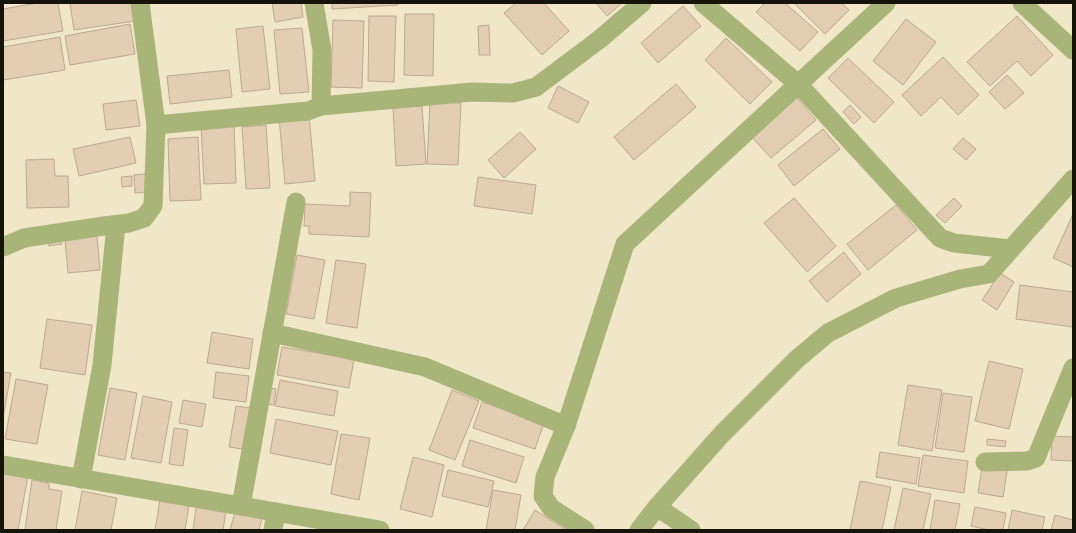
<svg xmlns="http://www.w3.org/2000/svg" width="1076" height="533" font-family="'Roboto Condensed',sans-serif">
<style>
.building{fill:#e3ceb4;stroke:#bca88f}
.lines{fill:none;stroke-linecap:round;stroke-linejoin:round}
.minor{stroke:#a8b478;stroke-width:19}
</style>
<rect width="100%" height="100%" fill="#f0e7c9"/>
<g class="building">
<path d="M37 3H58L63 31 3 41V9Z"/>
<path d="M70 3H132L135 21 74 30Z"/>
<path d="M272 3H301L303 17 275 22Z"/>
<path d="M332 3H398V5L332 9Z"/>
<path d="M516 3H544L569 31 542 55 504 13Z"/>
<path d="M596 3H622L607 16Z"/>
<path d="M765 3H785L818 32 800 51 756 12Z"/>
<path d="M794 3H842L849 10 825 34Z"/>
<path d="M683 6 701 26 658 63 641 43Z"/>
<path d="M405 14H434L433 76 404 75Z"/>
<path d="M369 16H396L394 82 368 81Z"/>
<path d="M1017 16 1053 55 1031 76 1017 61 990 86 967 62Z"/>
<path d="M906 19 936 42 903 85 873 61Z"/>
<path d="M333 20 364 21 362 88 331 87Z"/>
<path d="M130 24 135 54 70 65 65 36Z"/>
<path d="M489 25 490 55H479L478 26Z"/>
<path d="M263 26 270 89 242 92 236 29Z"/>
<path d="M302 28 309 92 280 94 274 30Z"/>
<path d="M60 37 65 70 3 80V47Z"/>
<path d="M726 38 772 82 750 104 705 60Z"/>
<path d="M943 57 979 95 958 115 941 97 921 116 902 95Z"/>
<path d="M848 58 894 102 874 123 828 78Z"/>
<path d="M229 70 232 97 170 104 167 76Z"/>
<path d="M1007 75 1024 93 1005 109 989 92Z"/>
<path d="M676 84 696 107 634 160 614 137Z"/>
<path d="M558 86 589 102 578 123 548 108Z"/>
<path d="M796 97 816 120 771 158 751 136Z"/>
<path d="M136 100 140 126 106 130 103 104Z"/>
<path d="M430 102 461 103 458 165 427 164Z"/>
<path d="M850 105 861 117 854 124 843 112Z"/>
<path d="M422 106 426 164 396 166 393 108Z"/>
<path d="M309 115 315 181 285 184 279 117Z"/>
<path d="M234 124 236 183 204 184 201 125Z"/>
<path d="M266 125 270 188 246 189 242 127Z"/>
<path d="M823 129 840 149 794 186 778 165Z"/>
<path d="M520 132 536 149 504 178 488 160Z"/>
<path d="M130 137 136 163 79 176 73 149Z"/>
<path d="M198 137 201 200 170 201 168 139Z"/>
<path d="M963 138 976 149 966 160 953 149Z"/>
<path d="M54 159 55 176H68L69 207 27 208 26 160Z"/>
<path d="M146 174 147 192 135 193 134 175Z"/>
<path d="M132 176V186L122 187 121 177Z"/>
<path d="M478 177 536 185 532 214 474 206Z"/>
<path d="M350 192 371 193 369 237 309 234V226H304L305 204 350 206Z"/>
<path d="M794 198 836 246 807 272 764 223Z"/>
<path d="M954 198 962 206 945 223 936 215Z"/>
<path d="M896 205 917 230 868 270 847 244Z"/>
<path d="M1073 214V267L1053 258Z"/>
<path d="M60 235 62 244 49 246 48 237Z"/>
<path d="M97 236 100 270 68 273 65 240Z"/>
<path d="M844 252 861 274 827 302 809 281Z"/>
<path d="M297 255 325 260 314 319 286 314Z"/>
<path d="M336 260 366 264 357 328 326 323Z"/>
<path d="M1000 273 1014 282 997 310 982 300Z"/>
<path d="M1020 285 1073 292V327L1016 319Z"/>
<path d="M47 319 92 325 85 375 40 368Z"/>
<path d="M212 332 253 339 249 369 207 363Z"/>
<path d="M282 347 354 359 349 388 277 375Z"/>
<path d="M989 361 1023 369 1009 429 975 421Z"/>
<path d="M3 372 11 373 3 418Z"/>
<path d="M216 372 249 376 246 402 213 398Z"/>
<path d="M16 379 48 385 37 444 5 439Z"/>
<path d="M280 380 338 391 334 416 275 406Z"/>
<path d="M908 385 942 390 932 451 898 445Z"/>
<path d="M265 387 276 389 274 405 262 404Z"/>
<path d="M110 388 137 393 125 460 98 455Z"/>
<path d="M452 390 479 401 455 460 429 450Z"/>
<path d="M943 393 972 397 964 452 935 448Z"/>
<path d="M143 396 172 402 161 463 131 458Z"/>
<path d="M183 400 206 404 202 427 179 423Z"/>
<path d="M482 402 544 423 535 449 473 428Z"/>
<path d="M236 406 250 408 242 449 229 447Z"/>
<path d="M276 419 338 431 331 465 270 453Z"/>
<path d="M174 428 188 430 183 466 169 464Z"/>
<path d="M341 434 370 438 359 500 331 494Z"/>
<path d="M1052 436 1073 437V461L1051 460Z"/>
<path d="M987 439 1006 441 1005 447 987 445Z"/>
<path d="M470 440 524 457 516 483 462 466Z"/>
<path d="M880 452 920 458 916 484 876 477Z"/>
<path d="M923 455 968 461 964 493 918 486Z"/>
<path d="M413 457 444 465 432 517 400 509Z"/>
<path d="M983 461 1008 466 1003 497 978 493Z"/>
<path d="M448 470 494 481 488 507 442 496Z"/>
<path d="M3 471 28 476 18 530H3Z"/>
<path d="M32 480 49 483V489L62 491 56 530H25Z"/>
<path d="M860 481 891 487 882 530H850Z"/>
<path d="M903 488 931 494 923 530H894Z"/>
<path d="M493 490 521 495 515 530H486Z"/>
<path d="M82 491 117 498 111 530H75Z"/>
<path d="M160 500 189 505 185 530H155Z"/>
<path d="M935 500 960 504 955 530H930Z"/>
<path d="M196 507 226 511 223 530H193Z"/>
<path d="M975 507 1006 513 1003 530H989L971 526Z"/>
<path d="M535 510 566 530H523Z"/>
<path d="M1012 510 1045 517 1042 530H1008Z"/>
<path d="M235 512 262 518 259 530H230Z"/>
<path d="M1055 515 1073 520V530H1051Z"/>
</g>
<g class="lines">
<g class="minor">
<path d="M140 3 156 125"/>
<path d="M314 3 322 50 321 106"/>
<path d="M703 3 798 84 940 238 954 243 1010 249"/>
<path d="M1022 3 1073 50"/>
<path d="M3 247 24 238 104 226 129 223 144 218 153 206 156 125 308 111 321 106 472 92 513 93 536 87 600 39 642 3"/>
<path d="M272 333 425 367 566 426"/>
<path d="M985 462 1027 461 1036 458 1073 368"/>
<path d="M3 465 380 530"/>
<path d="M81 479 102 365 116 225"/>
<path d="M241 506 296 202"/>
<path d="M657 507 691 530"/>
<path d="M273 530 276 512"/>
<path d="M585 530 551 508 543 496 545 477 566 426 625 244 886 3"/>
<path d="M639 530 657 507 721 435 797 359 828 333 896 298 960 279 989 274 1073 179"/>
</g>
</g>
<rect width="1076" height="533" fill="none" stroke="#161409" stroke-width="8"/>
</svg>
